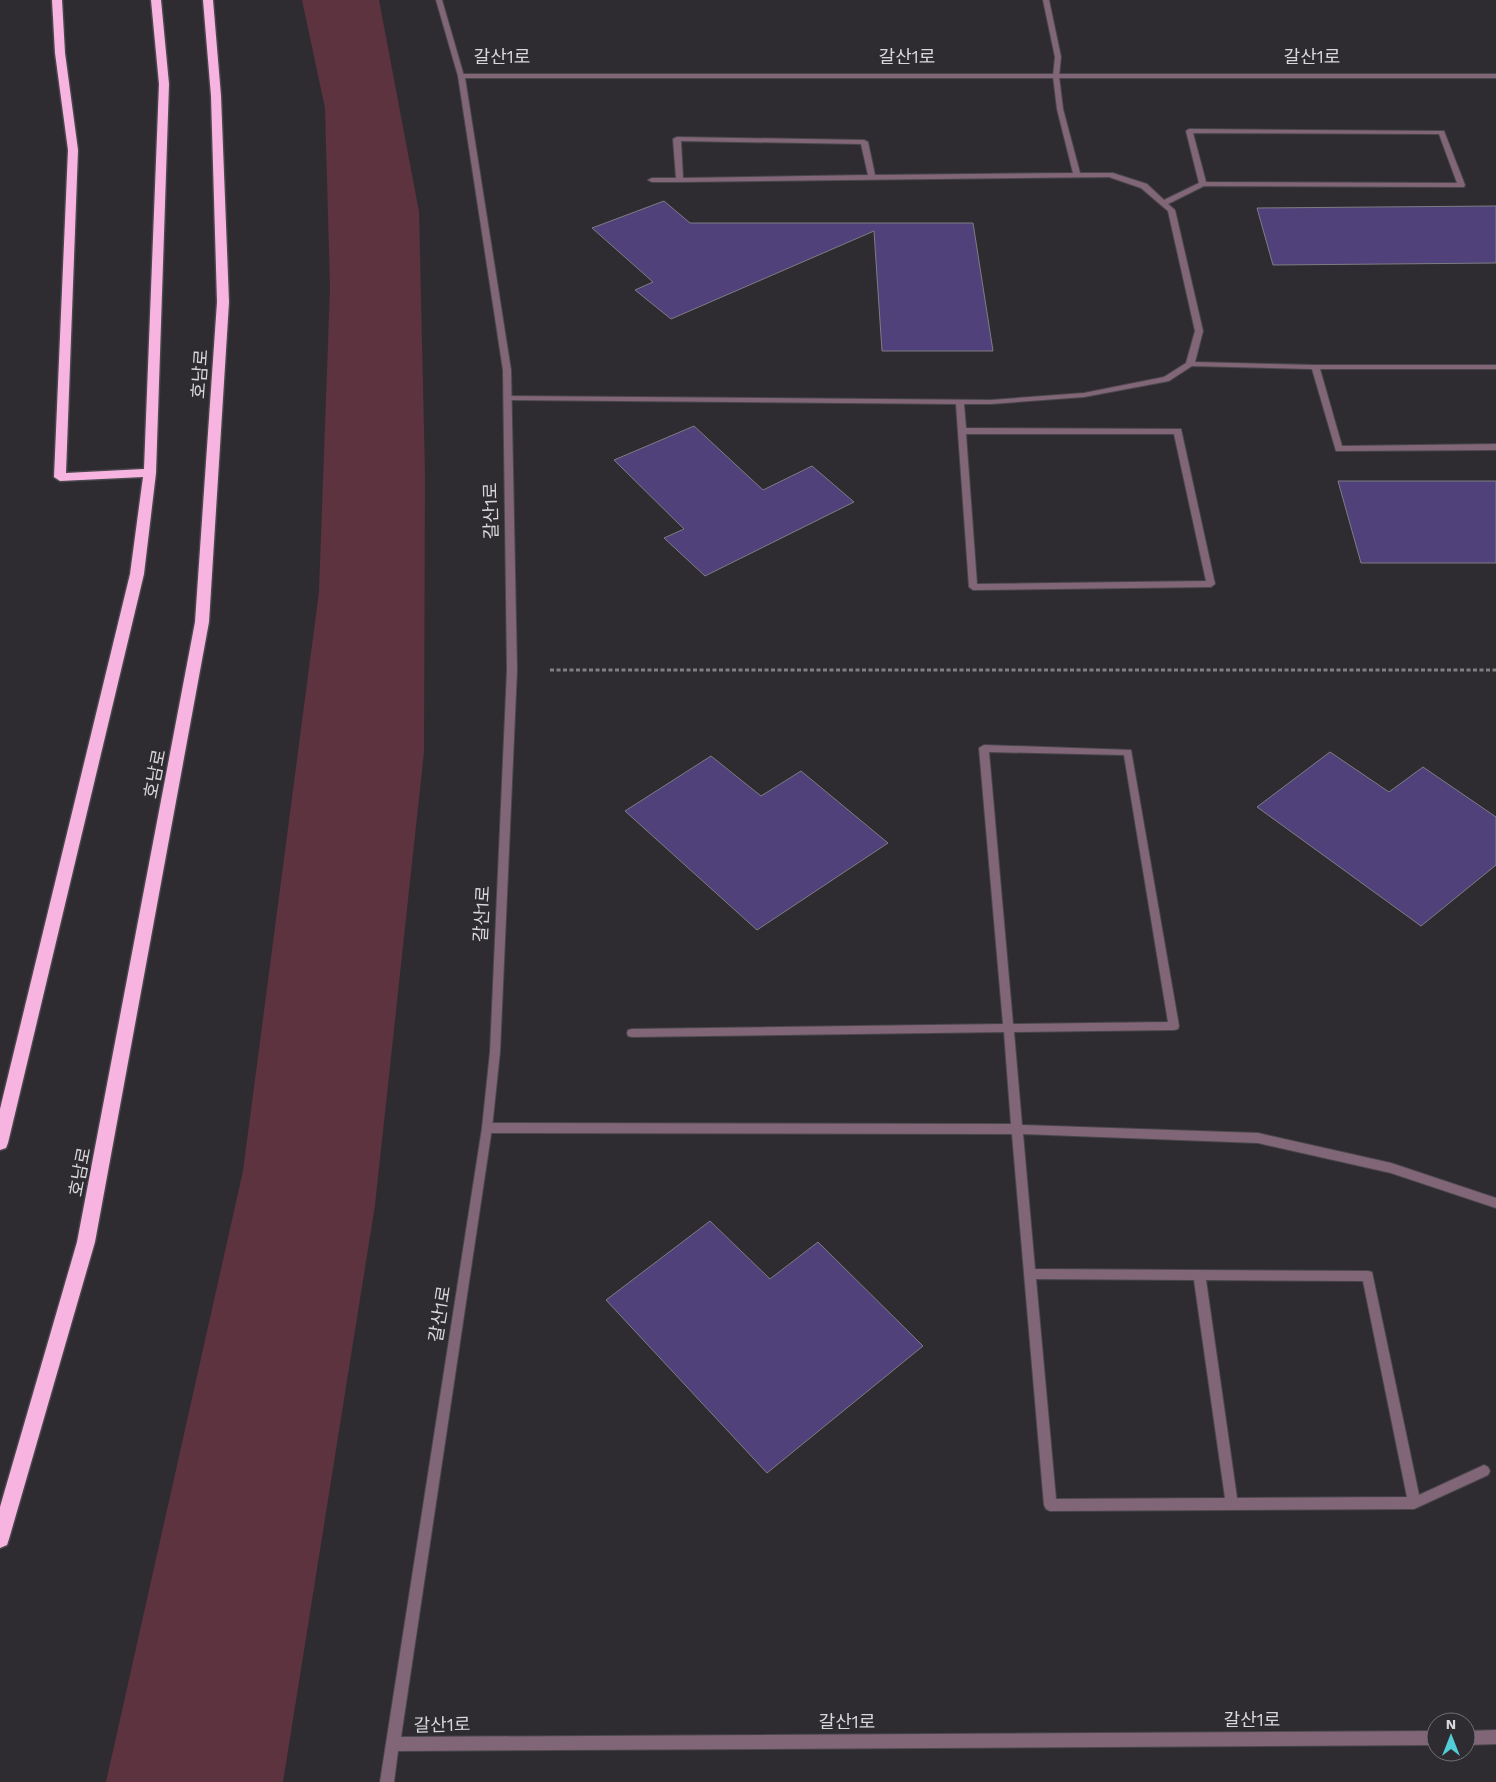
<svg xmlns="http://www.w3.org/2000/svg" width="1496" height="1782" font-family="'Work Sans','Noto Sans KR',sans-serif">
<style>
.green{fill:#5c333f}
.building{fill:#50417b;stroke:#7e7d83}
.lines{fill:none;stroke-linecap:round;stroke-linejoin:round}
.lane-casing{stroke:#4a474c;stroke-width:2}
.street-casing{stroke:#4a474c;stroke-width:2}
.highway-casing{stroke:#4a474c;stroke-width:3}
.path{stroke:#827f83;stroke-width:3;stroke-dasharray:4 2.5;stroke-linecap:butt}
.lane{fill:#816678;fill-rule:evenodd}
.street{fill:#816678;fill-rule:evenodd}
.highway{fill:#f7b4e1;fill-rule:evenodd}
.labels{text-anchor:middle;stroke-width:5;stroke-linejoin:round;paint-order:stroke}
.street-label{font-size:18px;fill:#d9d7da;stroke:#2f2c31}
</style>
<rect width="100%" height="100%" fill="#2f2c31"/>
<path class="green" d="M302 0H379L419 212 425 473 424 752 375 1205 283 1782H106L243 1171 319 592 330 288 325 108Z"/>
<g class="building">
<path d="M664 201 690 223H973L993 351H882L874 231 671 319 635 290 653 282 592 228Z"/>
<path d="M1496 206V263L1273 265 1257 208Z"/>
<path d="M694 426 763 490 812 466 854 502 705 576 664 538 684 529 614 460Z"/>
<path d="M1338 481H1496V563H1361Z"/>
<path d="M1330 752 1389 792 1423 767 1496 817V865L1421 926 1257 807Z"/>
<path d="M711 756 761 796 801 771 888 843 757 930 625 811Z"/>
<path d="M710 1221 770 1279 818 1242 923 1346 767 1473 606 1300Z"/>
</g>
<g class="lines">
<defs>
<g id="lane">
<path d="M436 0H442L464 76 463 77 458 76Z"/>
<path d="M1043 0H1049L1061 57 1059 76 1063 109 1080 173H1113L1147 184 1164 200 1199 183 1186 131 1189 129 1444 131 1465 185 1464 187 1204 186 1168 204 1175 210 1203 331 1195 362 1315 365H1496V369H1320L1342 446 1496 444V450L1336 451 1312 369 1192 366 1169 381 1084 397 991 404H964L966 428 1181 429 1215 584 1211 587 973 590 969 587 956 404 505 400 504 398 508 396 991 400 1084 393 1164 377 1186 363 1195 331 1168 211 1141 188 1109 177 680 182H652L648 180 652 178H676L673 139 677 137 864 140 868 142 875 175 1073 173 1057 109 1053 76 1055 57ZM1193 133 1439 134 1457 183 1206 182ZM681 141 861 144 868 175 683 178ZM966 434H1174L1206 581 977 584Z"/>
<path d="M984 745 1131 750 1179 1026 1178 1029 1174 1030 1014 1032 1022 1125 1258 1133 1391 1163 1496 1198V1208L1391 1173 1258 1143 1023 1134 1035 1269 1368 1271 1372 1272 1419 1495 1484 1465 1488 1467 1490 1471 1488 1475 1414 1509 1050 1511 1046 1509 1044 1505 1012 1134 487 1133 483 1131 482 1128 483 1125 487 1123 1011 1124 1004 1032 632 1037 628 1036 627 1033 628 1030 632 1029 1003 1024 979 748ZM989 752 1124 755 1168 1022 1013 1024ZM1036 1279 1194 1280 1225 1498 1056 1499ZM1206 1280 1363 1281 1407 1497 1237 1498Z"/>
</g>
<g id="street">
<path d="M1496 74V78H465L511 370 517 670 500 1052 492 1128 401 1737 1436 1731V1745L398 1751 394 1782H380L482 1128 490 1052 507 670 503 370 458 76 461 74Z"/>
<path d="M1496 1730V1744L1466 1745V1731Z"/>
</g>
<g id="highway">
<path d="M52 0H62L65 53 78 150 66 473 144 469 159 84 151 0H161L169 84 156 473 144 574 8 1143 6 1148 0 1150V1109L130 574 143 477 60 481 54 477 68 150 55 53Z"/>
<path d="M203 0H213L221 96 229 302 209 622 95 1242 9 1539 7 1545 0 1548V1507L77 1242 195 622 217 302 211 96Z"/>
</g>
</defs>
<use href="#lane" class="lane-casing"/>
<use href="#street" class="street-casing"/>
<use href="#highway" class="highway-casing"/>
<path class="path" d="M550 670H1496"/>
<use href="#lane" class="lane"/>
<use href="#street" class="street"/>
<use href="#highway" class="highway"/>
</g>
<g class="labels">
<g class="street-label">
<text x="502" y="63">갈산1로</text>
<text x="907" y="63">갈산1로</text>
<text x="1312" y="63">갈산1로</text>
<text transform="translate(200 374) rotate(-86)" y="6">호남로</text>
<text transform="translate(491 511) rotate(-91)" y="6">갈산1로</text>
<text transform="translate(155 774) rotate(-79)" y="6">호남로</text>
<text transform="translate(482 914) rotate(-87)" y="6">갈산1로</text>
<text transform="translate(80 1172) rotate(-79)" y="6">호남로</text>
<text transform="translate(440 1314) rotate(-81)" y="6">갈산1로</text>
<text x="1252" y="1726">갈산1로</text>
<text x="847" y="1728">갈산1로</text>
<text transform="translate(442 1725) rotate(-1)" y="6">갈산1로</text>
</g>
</g>
<g transform="translate(1451 1737)"><circle r="24" fill="#2f2c31" stroke="#737075"/>
<path d="M0-4L9 19L0 12L-9 19Z" fill="#52ccd6"/>
<text y="-8" font-size="14" font-weight="bold" text-anchor="middle" fill="#d9d7da">N</text>
</g>
</svg>
